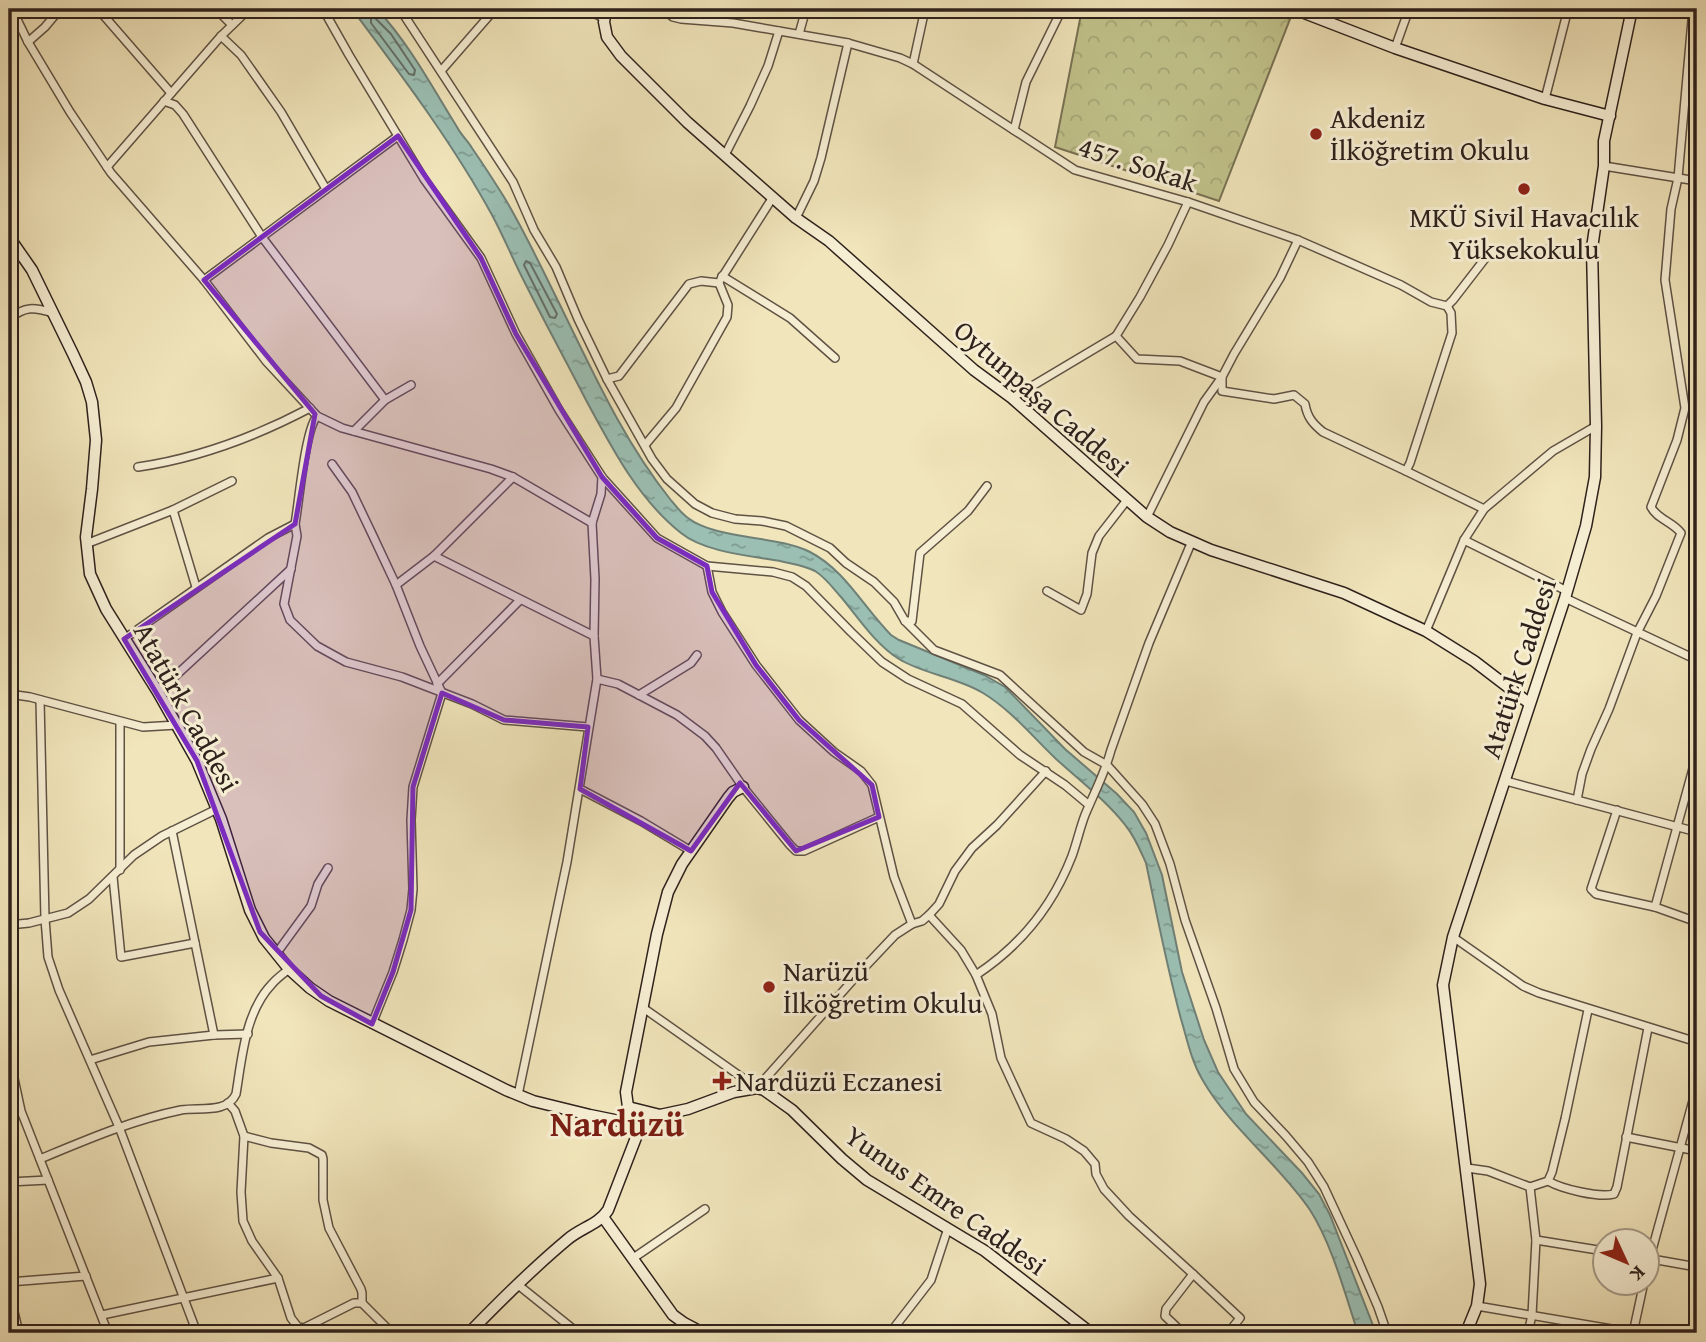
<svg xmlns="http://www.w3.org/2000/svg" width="1706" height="1342" font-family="'Gentium Book Plus',serif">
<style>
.forest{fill:url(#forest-crowns);stroke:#787254;stroke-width:2}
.water{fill:url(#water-ripples);stroke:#6f8077;stroke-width:2}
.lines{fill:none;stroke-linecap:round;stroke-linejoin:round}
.shore{stroke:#647068;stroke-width:2}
.street-casing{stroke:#5f5244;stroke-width:10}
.secondary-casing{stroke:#2e211c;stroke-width:13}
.street{stroke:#f6eed3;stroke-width:7}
.secondary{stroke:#f6eed3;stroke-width:10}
.marked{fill:#7b2cbf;fill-opacity:0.2;stroke:#7b2cbf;stroke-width:5;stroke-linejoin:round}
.poi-dot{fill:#8f2418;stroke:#f6eed3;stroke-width:2.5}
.labels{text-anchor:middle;stroke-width:6;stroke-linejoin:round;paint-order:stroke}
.poi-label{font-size:28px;fill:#2e211c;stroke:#f6eed3;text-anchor:start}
.street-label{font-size:28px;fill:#2e211c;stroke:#f6eed3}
.district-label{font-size:35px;font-weight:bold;fill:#7a1f14;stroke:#f6eed3}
</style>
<defs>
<pattern id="forest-crowns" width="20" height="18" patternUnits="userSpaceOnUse" patternTransform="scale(1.75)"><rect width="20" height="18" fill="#c1c28b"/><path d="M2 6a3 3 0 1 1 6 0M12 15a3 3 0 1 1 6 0" fill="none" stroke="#a6a677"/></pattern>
<pattern id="water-ripples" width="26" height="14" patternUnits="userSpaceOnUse" patternTransform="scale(1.75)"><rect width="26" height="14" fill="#9bbfb3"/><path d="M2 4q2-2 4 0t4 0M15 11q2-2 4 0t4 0" fill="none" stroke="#7f9b91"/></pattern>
</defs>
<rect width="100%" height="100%" fill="#f1e5bb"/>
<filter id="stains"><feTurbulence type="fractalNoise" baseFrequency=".00286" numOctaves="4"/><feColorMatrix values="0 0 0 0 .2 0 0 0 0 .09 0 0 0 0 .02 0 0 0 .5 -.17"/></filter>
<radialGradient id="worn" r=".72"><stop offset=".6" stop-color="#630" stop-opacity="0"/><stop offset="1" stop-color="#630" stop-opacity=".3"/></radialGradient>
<path class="forest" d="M1082 9H1261L1290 19 1219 201 1055 147Z"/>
<path class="water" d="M352 9H377C410 45 431 85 457 127 461 135 468 141 472 148 483 164 494 181 504 197 525 232 542 269 560 305 593 372 623 440 670 499 675 505 681 513 688 518 717 540 776 535 810 552 845 570 864 608 891 635L899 640 984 675 1005 687 1065 749 1117 794 1134 812 1146 833 1162 875 1182 972 1204 1040 1218 1072 1246 1114 1302 1173 1319 1194 1330 1215 1376 1333H1358C1345 1294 1332 1244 1310 1210 1278 1163 1230 1128 1202 1079 1191 1060 1187 1039 1181 1019 1167 968 1157 915 1146 863 1140 850 1135 837 1126 826 1106 800 1079 780 1055 758 1032 736 1011 710 983 693 957 677 923 674 899 659 875 644 858 617 841 597 833 588 825 577 815 571 804 565 792 564 780 561 751 556 704 552 681 533 638 499 612 448 586 400 566 361 544 321 524 281 513 260 504 237 492 215 452 142 402 76 352 9Z"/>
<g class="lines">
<g class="shore">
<path d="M374 17 391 34 415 70 414 75 409 74 371 23V19Z"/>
<path d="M526 261 530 263 557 314 555 318 550 317 524 265Z"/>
</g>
<defs>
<g id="street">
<path d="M12 9 28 42 70 112 111 173 204 280 266 361 317 416 342 428 491 469 513 477 592 523"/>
<path d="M98 9 171 93"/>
<path d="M216 9 232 25"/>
<path d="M323 9 349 55 424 179 481 258 516 334 559 410 602 477 657 538 707 566 773 572 792 577 806 586 851 632 882 662 908 679 962 704 1020 755 1065 785 1089 805"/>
<path d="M400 9 513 182 534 230 556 267 578 319 607 379 652 459 667 479 695 504 712 513 735 519 762 521 786 526 830 548 846 563 874 582 894 602 905 621 934 650 1000 675 1084 752 1107 765 1142 804 1155 824 1170 864 1185 920 1216 1008 1234 1069 1254 1102 1286 1136 1308 1162 1324 1187 1357 1258 1378 1307 1387 1333"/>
<path d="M584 9 604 18"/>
<path d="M663 9 673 17 681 19 733 23 848 43 900 58 913 64 1075 170 1188 202 1298 240 1401 285 1431 302 1447 306 1453 300 1487 256 1496 252 1592 248"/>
<path d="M1493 12 1494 9"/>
<path d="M1323 20 1328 9"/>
<path d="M799 34 806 9"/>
<path d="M221 36 241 55 281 112 326 189"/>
<path d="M28 42 45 27 60 9"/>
<path d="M1395 48 1409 9"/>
<path d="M913 64 925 9"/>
<path d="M441 71 495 9"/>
<path d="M1545 99 1568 9"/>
<path d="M164 101 175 105 183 114 262 237 385 400"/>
<path d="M1014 130 1026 82 1062 9"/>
<path d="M725 155 750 106 768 66 779 31"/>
<path d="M1604 166 1697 181"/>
<path d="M107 167 221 36 249 9"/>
<path d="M796 218 814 181 821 158 848 43"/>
<path d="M722 276 790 318 835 358"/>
<path d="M721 279 773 197"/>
<path d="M204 280 398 136"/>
<path d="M1447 306 1451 313 1452 333 1410 463 1406 471 1484 509"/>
<path d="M9 319C25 306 34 307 53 313"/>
<path d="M1116 336 1137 359 1180 361 1222 377V391L1274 399 1294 395 1305 404C1307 417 1313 424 1323 432L1406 471"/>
<path d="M607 379 619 376 689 284 701 281 719 283"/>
<path d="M1012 398 1116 336 1140 297 1168 245 1188 202"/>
<path d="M317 416C305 430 299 502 295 524L297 536 284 604 290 620 317 646 346 662 402 677 472 704 504 720 588 727"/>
<path d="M354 431 385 400 411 385"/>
<path d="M645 445 676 408 727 317 728 305 719 283"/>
<path d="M332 464 352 492 373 536 396 585 420 646 442 693 413 787 411 820 413 889 411 910 403 940 393 972 372 1024"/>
<path d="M138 467C199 458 255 437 310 408"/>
<path d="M173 510 232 481"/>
<path d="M1147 517 1204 402 1222 377 1234 354 1280 278 1298 240"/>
<path d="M1464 540 1567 591"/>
<path d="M86 544 173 510 196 587"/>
<path d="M434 556 594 636"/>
<path d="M707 566 712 592 722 612 756 665 799 720 834 752 861 771 872 785 894 877 912 924"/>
<path d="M396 585 434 556 513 477"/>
<path d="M1047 591 1081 610 1087 594 1092 553 1099 536 1127 500"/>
<path d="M1565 598 1697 660"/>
<path d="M905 621H912L920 553 968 511 987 486"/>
<path d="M1426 631 1464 540 1484 509 1553 451 1596 426"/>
<path d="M124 639 268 538 295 524"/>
<path d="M597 679 618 684 639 695 677 715 705 736 716 748 743 787 790 845 796 851H804L879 817"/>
<path d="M437 684 520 600"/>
<path d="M158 692 291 569"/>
<path d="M9 694 30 697 143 727 177 725"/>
<path d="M639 695 691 663 697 655"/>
<path d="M40 700 45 919 48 957 59 990 119 1127 197 1333"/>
<path d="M1506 781 1697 832"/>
<path d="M580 789 641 821 691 851"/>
<path d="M1577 800 1582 774 1591 749 1609 709 1637 633 1656 596 1681 533C1673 522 1657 519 1651 507L1677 440 1685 408 1665 280 1671 209 1678 178 1693 9"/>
<path d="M1617 810 1591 889 1596 894 1655 907 1697 922"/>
<path d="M172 831 214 1035"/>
<path d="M120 870V722"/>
<path d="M113 877 121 957 195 943"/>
<path d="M1655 907 1697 754"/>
<path d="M929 915 961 950 976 975 992 1014 1001 1058 1031 1123 1066 1139 1084 1151 1095 1164 1096 1174 1104 1189 1129 1216 1193 1274 1240 1318 1228 1333"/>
<path d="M9 925 29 923 68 913 89 899 134 855 162 836 217 809"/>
<path d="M1453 937 1523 986 1539 993 1697 1042"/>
<path d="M276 954 311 906 318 884 328 868"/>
<path d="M976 975C1020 946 1053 905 1072 856 1077 842 1080 828 1085 815 1094 793 1105 773 1111 750L1149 643 1192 541"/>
<path d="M642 1007 757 1088 860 972 895 935 912 924 922 921 929 915 939 904 955 871 972 848 997 825 1046 771"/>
<path d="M9 1055 21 1111 108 1333"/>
<path d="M90 1060 149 1042 214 1035 248 1034"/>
<path d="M518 1095 567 862 597 679 594 636 595 579 592 523 601 494 602 477"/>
<path d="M228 1103 235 1111 244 1136 241 1192 243 1221 252 1241 278 1278 291 1318 298 1327 304 1328 354 1303H362L392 1333"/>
<path d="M244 1136 271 1143 309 1148 322 1155 323 1159V1200L329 1228 361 1289 362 1293V1303"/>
<path d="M1626 1137 1697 1151"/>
<path d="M40 1159C86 1140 132 1120 181 1110 199 1107 227 1114 236 1094 242 1058 245 1012 272 984 277 978 283 974 289 969"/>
<path d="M1467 1168 1488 1171 1530 1187 1548 1181 1552 1172 1565 1119 1588 1010"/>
<path d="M1548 1181C1562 1189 1599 1198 1614 1194L1617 1187 1648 1028"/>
<path d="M9 1182 48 1180"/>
<path d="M1536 1240 1604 1251"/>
<path d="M1646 1258 1697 1267"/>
<path d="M632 1259 705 1209"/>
<path d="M1646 1272 1697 1086"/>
<path d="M9 1282 86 1276"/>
<path d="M517 1284 578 1333"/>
<path d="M9 1291 19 1333"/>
<path d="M1477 1306 1635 1333"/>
<path d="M102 1315 278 1278"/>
<path d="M890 1333 931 1280 948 1228"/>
<path d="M1183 1333 1165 1316 1166 1309 1193 1274"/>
<path d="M1528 1333 1532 1315 1536 1240 1530 1187"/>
<path d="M1633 1333 1644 1282"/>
</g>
<g id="secondary">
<path d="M606 9 604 22 607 37 621 56 687 122 796 218 829 241 974 370 1012 398 1147 517 1170 532 1211 550 1344 593 1426 631 1474 661 1529 703"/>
<path d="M1294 9 1395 48 1545 99 1610 116"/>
<path d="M9 237 32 270 73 354 86 382 92 402 96 440 92 489 86 537 90 574 106 609 158 692 197 761 221 819 250 910 264 938 289 969 310 988 329 1001 506 1090 533 1101 590 1115 634 1124 650 1120 660 1115 628 1107"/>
<path d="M660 1115 688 1109 734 1092 757 1088 764 1090 792 1110 842 1159 867 1180 985 1251 1091 1333"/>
<path d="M603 1217 673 1315 684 1323 703 1333"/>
<path d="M469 1333C501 1300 533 1268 568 1239 581 1228 599 1224 608 1210L637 1135V1131L628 1107 626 1092 657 934 668 892 682 864 728 798 733 792 743 787"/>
<path d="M1466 1333 1477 1306 1480 1284 1443 985 1453 937 1565 598 1586 526 1595 477 1596 426 1592 248 1604 166V141L1632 9"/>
</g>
</defs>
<use href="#street" class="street-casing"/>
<use href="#secondary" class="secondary-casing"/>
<use href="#street" class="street"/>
<use href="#secondary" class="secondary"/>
</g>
<path class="marked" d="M398 136 481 258 516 334 602 477 657 538 707 566 712 592 756 665 799 720 872 785 879 817 796 851 740 783 691 851 580 789 588 727 504 720 442 693 413 787 411 910 393 972 372 1024 321 996 260 932 197 761 124 639 295 524 315 414 204 280Z"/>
<g class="poi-dot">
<circle cx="1316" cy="134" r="7"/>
<circle cx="1524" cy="189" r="7"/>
<circle cx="769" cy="987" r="7"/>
<path d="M718.5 1070.5h7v7h7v7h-7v7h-7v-7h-7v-7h7z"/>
</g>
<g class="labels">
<g class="poi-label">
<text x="1330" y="128">Akdeniz<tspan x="1330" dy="32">İlköğretim Okulu</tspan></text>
<text x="1524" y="227" text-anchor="middle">MKÜ Sivil Havacılık<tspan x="1524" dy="32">Yüksekokulu</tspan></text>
<text x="783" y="981">Narüzü<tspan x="783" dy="32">İlköğretim Okulu</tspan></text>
<text x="736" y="1091">Nardüzü Eczanesi</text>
</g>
<g class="street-label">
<text transform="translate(1138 164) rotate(18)" y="10">457. Sokak</text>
<text transform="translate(1042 398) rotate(41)" y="10">Oytunpaşa Caddesi</text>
<text transform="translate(1518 668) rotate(-72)" y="10">Atatürk Caddesi</text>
<text transform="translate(187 707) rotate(61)" y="10">Atatürk Caddesi</text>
<text transform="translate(946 1200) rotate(35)" y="10">Yunus Emre Caddesi</text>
</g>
<g class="district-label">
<text x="617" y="1136">Nardüzü</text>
</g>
</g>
<rect width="1706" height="1342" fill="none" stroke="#f1e5bb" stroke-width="35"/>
<rect x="10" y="10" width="1685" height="1321" fill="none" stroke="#2e211c" stroke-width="3.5"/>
<rect x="18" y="18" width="1671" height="1307" fill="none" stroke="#2e211c" stroke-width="2"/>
<g transform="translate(1626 1262) rotate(134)"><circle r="33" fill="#f6eed3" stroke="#a69c8a" stroke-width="2"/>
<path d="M0-5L12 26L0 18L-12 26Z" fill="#8f2418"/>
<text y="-10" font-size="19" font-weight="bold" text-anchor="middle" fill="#2e211c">K</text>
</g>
<rect width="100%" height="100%" filter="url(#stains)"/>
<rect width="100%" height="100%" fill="url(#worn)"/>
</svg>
